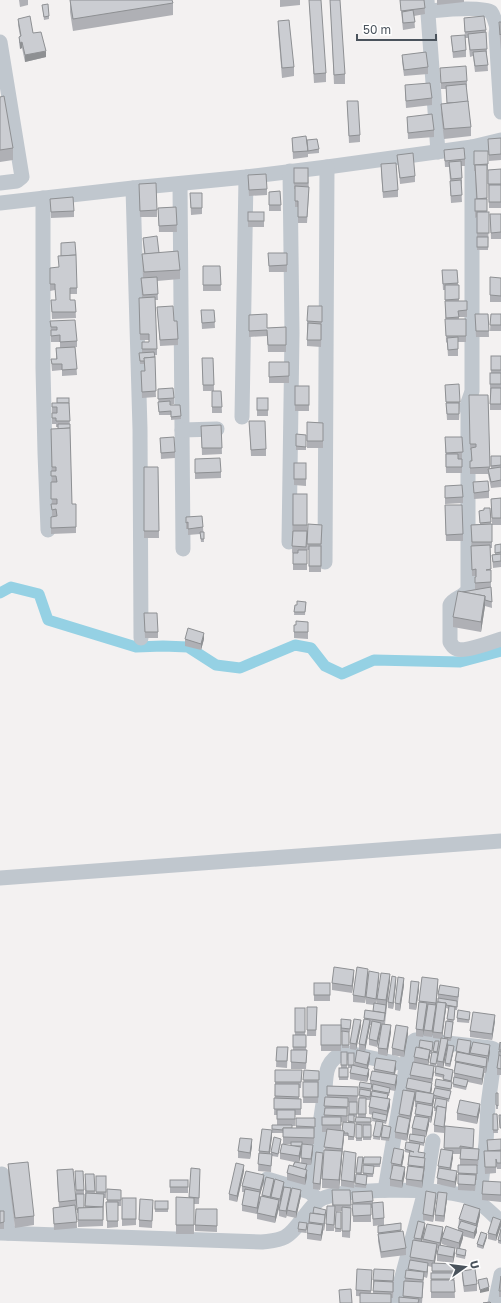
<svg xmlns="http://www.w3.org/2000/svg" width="501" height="1303" font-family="'Golos Text',sans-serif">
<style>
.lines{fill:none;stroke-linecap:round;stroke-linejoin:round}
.canal{stroke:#95d1e4;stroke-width:11}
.minor{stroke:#c0c7ce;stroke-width:15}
.wall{fill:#afb0b5;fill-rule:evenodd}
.shaded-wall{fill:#8e9093}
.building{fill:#cbcdd2;stroke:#8e9093}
</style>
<rect width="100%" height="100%" fill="#f3f1f1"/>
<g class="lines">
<path class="canal" d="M0 593 11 587 39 594 48 620 136 647 163 646 188 647 216 665 240 668 295 645 311 648 325 666 342 674 374 660 460 662 501 651"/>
<g class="minor">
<path d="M427 0 438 152"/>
<path d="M428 11C439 10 483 6 491 12 494 16 495 22 497 27"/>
<path d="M501 26 497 27 496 34 501 112"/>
<path d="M0 42 22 177 17 181 0 183"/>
<path d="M472 147V391C470 400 465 404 468 413V589C464 598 454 597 450 605V642C452 645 453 648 457 649 465 652 492 642 501 639"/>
<path d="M180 184 183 549"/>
<path d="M133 188 140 429 141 638"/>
<path d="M43 198V368L45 453 48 530"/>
<path d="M0 203 133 188 246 177 327 167 472 147 501 140"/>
<path d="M242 417 246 177"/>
<path d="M182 430 217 429"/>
<path d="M289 542 292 333 290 171"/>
<path d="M325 562 327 167"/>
<path d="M0 878 501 841"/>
<path d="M2 1174 8 1233"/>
<path d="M267 1179 310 1192"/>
<path d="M385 1190 410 1044 415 1040H421L491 1048 494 1049 495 1053 488 1105 486 1143 479 1202"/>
<path d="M318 1200 310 1192 325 1090C326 1071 326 1061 344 1052L395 1063"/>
<path d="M0 1233 262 1242C269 1241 278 1241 285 1237 297 1231 306 1210 318 1201 336 1187 442 1188 465 1196 480 1200 490 1212 501 1222"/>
<path d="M395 1303 425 1191 433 1141"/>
<path d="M495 1303 501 1275"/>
</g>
</g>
<g class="wall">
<path d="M19 0H28V5L20 7Z"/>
<path d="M70 0 173 3V15L73 31 70 12Z"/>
<path d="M280 0H300V5L280 7Z"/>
<path d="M309 0 326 73V82L314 83Z"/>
<path d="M330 0 345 74V84H334Z"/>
<path d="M400 0H424L425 14 414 16 415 28 403 30Z"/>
<path d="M437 0H464V2L437 5Z"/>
<path d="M42 5 49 16V19L44 20Z"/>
<path d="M464 18 486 30 487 49V55L488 71 475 72 473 56 470 57 468 38H465Z"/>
<path d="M18 19 33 33 46 57 25 62 22 48 20 49 19 43V37L20 36 18 25Z"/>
<path d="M278 21 294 67V76L282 78 278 30Z"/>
<path d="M499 22H501V51L499 28Z"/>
<path d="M451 36 466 50V57L453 58Z"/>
<path d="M402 55 428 67V74L404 76 402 61Z"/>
<path d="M440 68 467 81V87H466L471 127V136L444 139 441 113V104H447L446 89H441Z"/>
<path d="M405 85 432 98V105L406 108 405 92Z"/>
<path d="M0 97 13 148V160L0 162Z"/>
<path d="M347 101 360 135V142L349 143Z"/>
<path d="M407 117 434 130V137L408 139Z"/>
<path d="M292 138 307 141 319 149V153L308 154V153V157L293 159Z"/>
<path d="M501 138V160L489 161 488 139Z"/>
<path d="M444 150 465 159V166H461L462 178V184L461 185 462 202 451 203 450 187V181L449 167H445Z"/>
<path d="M474 151H488V170L501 169V208H489L488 170H487V212H489L488 250H477V217L475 218V199H476L475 171H474Z"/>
<path d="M397 155 415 176V182L400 184Z"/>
<path d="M381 164 398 190V197L383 198 381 171Z"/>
<path d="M294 168H308L309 193 307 223H298V207H295V189H294Z"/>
<path d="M248 181 267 189V195L249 196Z"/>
<path d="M139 191 157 210V217H140Z"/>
<path d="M280 191 281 211H269V192Z"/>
<path d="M190 193 202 208V214L191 215Z"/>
<path d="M50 199 74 211V217L51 218Z"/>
<path d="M176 207 177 232H159L158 208Z"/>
<rect x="248" y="212" width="16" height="15"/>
<path d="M490 214H501V239H491Z"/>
<path d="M143 238 159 253 180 270V279L157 281 158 300H155L157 349V355H154L156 397 142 398 141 371H145L144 364H140L139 353H142V342H149V340H140L139 304 142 298 141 278H143L142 254H144Z"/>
<path d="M268 253H287V272H269Z"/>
<path d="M203 266H220L221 291H203Z"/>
<path d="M50 268 77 288V294H70V300H75L76 318 52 319 51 300H56L55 290 50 291Z"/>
<path d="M442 270H457L458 285H459V301L467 310V317H459V319H466V342H458V356H448L447 342 446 343 445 290H443Z"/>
<path d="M501 278V302H490V295Z"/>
<path d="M322 306 321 347 307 346V321Z"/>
<path d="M157 307 174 321 178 339V345L160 346Z"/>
<path d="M201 310H214L215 328 202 329Z"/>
<path d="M475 314H488L489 337H476Z"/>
<path d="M491 314H501V331H490Z"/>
<path d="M249 315 267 328 286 327V352H268L267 336 249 337Z"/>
<path d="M50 321 77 341V347H75L77 375 62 376V370L52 371 51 359H56V348H60V342H51Z"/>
<path d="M491 356H501V410H490V373H491Z"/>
<path d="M202 358H213L214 391H203Z"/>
<rect x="269" y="362" width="20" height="21"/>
<path d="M445 385 460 402 459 420H447Z"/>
<rect x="295" y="386" width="14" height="25"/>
<path d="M158 389 174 398V404L170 405H180L181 419 171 420V415H159Z"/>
<path d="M212 391H221L222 413H212Z"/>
<path d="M469 395H488L490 469 491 468V456H501V487L491 488 488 474H470V461H471V450H470Z"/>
<path d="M69 398 72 504H76V533L51 534V517L56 516H52L51 429H58V427H56V424H52V403H57Z"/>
<path d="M257 398 268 410V416H257Z"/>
<path d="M249 421 266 449V456H251Z"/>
<path d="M307 422 323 423V448H307Z"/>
<path d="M221 425 222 454 202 455 201 426Z"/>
<path d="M296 434 306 435V450H296Z"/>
<path d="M445 437H462V473H446Z"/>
<path d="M160 438 175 452V458L161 459Z"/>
<path d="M195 459 221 472V478L195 479Z"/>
<path d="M294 463H306V486L294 485Z"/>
<path d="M144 467H158L159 538H144Z"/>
<path d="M473 482 489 491V498L474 499Z"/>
<path d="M445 486 463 497V503L445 504Z"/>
<path d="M293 494H307V570H293V553H298H292Z"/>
<path d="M501 498V525H492V548H490L491 587 492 608 485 606 481 632 453 627V617L462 592 477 589H475V577H476V576H472L471 525 480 524 479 511 484 510 490 508 491 524H492L491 499Z"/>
<path d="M445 505 463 534V541H446Z"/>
<path d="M186 517 203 527 204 542H201L200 534 188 535V529H186Z"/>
<path d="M308 524 322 525 321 572H309V550H307Z"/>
<path d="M501 544V567L493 568 492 555 495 554V545Z"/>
<path d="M306 602 305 615H294L295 605H297Z"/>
<path d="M144 613 158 632V638H145Z"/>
<path d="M308 622V639L294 638V625Z"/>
<path d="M185 639H204L201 650 185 646Z"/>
<path d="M368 975 365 1003 353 1002V995Z"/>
<path d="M354 976 352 993 332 990V983Z"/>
<path d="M379 979 376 1004H377V999L390 980 385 1024 391 1032 387 1056 378 1054V1048L382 1027H381L377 1047 369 1045V1039L371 1025H370L365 1051 359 1050V1044L364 1019 365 1010 373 1011 374 1005 366 1004V997Z"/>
<rect x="314" y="983" width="16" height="18"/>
<path d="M396 983 393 1009 388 1008V1002Z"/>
<path d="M404 985 400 1011 395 1010V1003Z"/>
<path d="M438 985 432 1037 424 1036V1030L427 1008 423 1037 416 1036V1029L419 1001Z"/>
<path d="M419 989 416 1010 409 1009V1003Z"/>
<path d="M438 994H459L457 1010H455L451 1041H448L443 1068 453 1073 449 1102 447 1101 446 1114 444 1133 434 1132V1125L436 1111H434L436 1099H434L433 1106V1112L431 1123 429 1122 426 1137H425L424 1146 420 1145 419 1152 424 1158 425 1164 422 1188 406 1185V1179L409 1153 405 1152V1149L409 1142V1140L412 1134V1128L415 1116 417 1107H415V1096L407 1141 395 1138V1132L399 1114 406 1091V1088L410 1079V1075L414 1062V1057L419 1047 433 1046 432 1052H433V1051L439 1045 436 1067H434V1072L432 1083 431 1094H433L435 1086 443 1080 444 1078 435 1076V1073L437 1066V1061L441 1039 433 1038V1032L438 998ZM446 1008 449 1009 447 1021H446L444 1038H442ZM430 1054H431L430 1065H428Z"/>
<path d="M307 1007H317L316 1036H307Z"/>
<path d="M295 1008H305V1035H306V1050H307L306 1069H291V1050H293V1035H295Z"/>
<path d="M470 1015 469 1023 457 1022V1018Z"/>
<path d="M351 1020 350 1032H349V1048H342V1032H341V1051H321V1025H341Z"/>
<path d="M495 1021 492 1040 470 1037V1031Z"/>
<path d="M361 1026 356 1050 350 1049V1043Z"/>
<path d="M408 1034 404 1057 392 1055V1048Z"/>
<path d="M500 1042 501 1043V1075H497V1068Z"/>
<path d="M277 1047H288L287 1068 276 1067Z"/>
<path d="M471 1048 470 1055V1053L490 1052 486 1073H484L482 1085 468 1082 466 1090 453 1087 456 1051Z"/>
<path d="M454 1049 450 1067 445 1066V1063Z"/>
<path d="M341 1052H347V1068H348V1080H339V1068H341Z"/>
<path d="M348 1053H354V1066L355 1062 370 1059 368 1069 369 1075 367 1082 350 1079V1073L351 1068H348Z"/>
<path d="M396 1068 395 1075 397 1082 395 1091 390 1090 389 1096H388V1099L390 1106 386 1124 383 1123 380 1140 373 1139 376 1122 372 1121 373 1115 369 1114V1107L372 1093V1086L370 1100H366V1117H358L359 1098 360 1090H359V1087L370 1084V1080L374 1071V1069Z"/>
<path d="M275 1070H302L301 1088H299V1099H301V1115H295V1126H292V1128H296V1118H315L314 1144H304L313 1151 311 1165H307L306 1170 307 1177 305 1185 287 1180V1173L293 1166 294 1162 280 1159V1153L291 1146V1144H283V1133H272L270 1154H271V1152L281 1142 278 1157 272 1156 271 1172 258 1171 259 1151 272 1130V1125H277V1115H274L275 1088ZM301 1149H302L301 1163H299L301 1154Z"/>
<path d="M304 1070 319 1071 318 1103H303Z"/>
<path d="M327 1086 358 1087 357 1117 371 1118V1140H363V1125H362V1141H356V1117H354L355 1126 354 1140H348V1136H344L342 1156 339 1189 322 1188V1179L326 1132H322V1117H324L325 1097H327ZM348 1102H349L348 1122H347ZM341 1122H343L342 1131H341Z"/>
<rect x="496" y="1093" width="2" height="16"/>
<path d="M480 1110 477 1124 457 1120V1113Z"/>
<path d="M493 1114H497L498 1133H493Z"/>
<path d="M445 1126 474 1135 473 1148 479 1149 478 1166H477V1180H476L475 1191 458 1190V1165H460V1154H453L451 1170 457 1178 455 1188 437 1184 438 1166 444 1150Z"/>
<path d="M391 1130 389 1141 381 1140V1137Z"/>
<path d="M501 1139V1169H497L496 1166V1173L485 1174 484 1151H487V1140Z"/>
<path d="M252 1146 250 1159 238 1158V1151Z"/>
<path d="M404 1156 402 1167 405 1174 402 1188 390 1186V1179L392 1170 391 1169V1163Z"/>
<path d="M358 1157H363L362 1174H363L364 1157H381L380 1167H374L373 1177H367L366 1188 355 1187Z"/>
<path d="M323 1159 320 1190 313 1189V1183Z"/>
<path d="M356 1159 354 1188 341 1186V1180Z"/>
<path d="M8 1164 34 1216V1225L15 1228 8 1173Z"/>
<path d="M57 1170 76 1200 77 1228 54 1230 53 1208 59 1207 57 1179Z"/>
<path d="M75 1171 84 1190V1208H85V1174H94L95 1193H96V1176H106V1198H104L103 1226 78 1227V1213H77Z"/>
<path d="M244 1171 237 1202 229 1200V1194Z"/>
<path d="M200 1175 199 1204H194V1234H176V1197L189 1198Z"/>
<rect x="170" y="1180" width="18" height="13"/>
<path d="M264 1181 260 1195 259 1205 262 1195 274 1184 284 1182 280 1205 275 1223 257 1219V1214L242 1211V1205L244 1192H242V1186Z"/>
<path d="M501 1182V1202L482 1200V1194Z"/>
<path d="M107 1189 121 1190V1206H118V1227L107 1228Z"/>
<path d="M332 1190H350L351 1208 350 1238 342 1237V1211L335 1212 334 1231H326V1224L332 1206Z"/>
<path d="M372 1191 373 1203 384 1218V1225L373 1226 372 1208H371V1222H353L352 1192Z"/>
<path d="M291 1192 301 1196 296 1218 287 1216V1211L286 1218 279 1216V1210Z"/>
<path d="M122 1198H136V1225L122 1226Z"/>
<path d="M436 1199 433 1222 423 1220V1214Z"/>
<path d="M447 1199 444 1222 435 1221V1215Z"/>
<rect x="155" y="1201" width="13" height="11"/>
<path d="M153 1206 152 1228 139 1227V1220Z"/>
<path d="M217 1209V1232L195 1231V1225Z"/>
<rect x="0" y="1211" width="4" height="18"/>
<path d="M336 1212H341V1232H335Z"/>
<path d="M310 1213H326L324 1231 323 1230 321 1241 307 1239V1233Z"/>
<path d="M480 1215 477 1228V1232L474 1239 463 1236V1238L460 1248 466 1253 465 1259 456 1257 457 1249 455 1248V1254L453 1263 437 1261V1254L438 1249 437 1248 435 1263 454 1264V1280L455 1298H431V1273H432V1267L428 1266 427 1278 424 1277 422 1303H399L403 1297 404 1281H405V1278L408 1271 410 1257 414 1241V1238L425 1229 422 1242H423V1239L443 1234 441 1245 450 1247 442 1244V1238L458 1230 459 1219Z"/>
<path d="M501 1220 496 1241 488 1239V1233Z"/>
<path d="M401 1223V1231L406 1248V1255L381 1258 378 1241V1226Z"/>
<path d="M307 1226 306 1233 298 1232V1229Z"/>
<path d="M501 1229V1244L498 1243V1240Z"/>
<path d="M487 1237 483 1249 477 1247V1244Z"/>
<path d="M372 1270 371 1293 373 1294V1280L394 1276 393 1298 356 1296V1290Z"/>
<path d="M462 1271 477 1284V1291L464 1292 462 1277Z"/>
<path d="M501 1276V1297H499V1291Z"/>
</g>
<g class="shaded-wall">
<path d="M22 42V48L20 49V43Z"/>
<path d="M46 51V57L25 62V55Z"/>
<path d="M485 596V606L481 632V622Z"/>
<path d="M204 633V639L201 650V644Z"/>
<path d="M368 969V975L365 1003V997Z"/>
<path d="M354 970V976L352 993V986Z"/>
<path d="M379 973V979L376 1005V999Z"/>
<path d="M390 974V980L385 1017 386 1000Z"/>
<path d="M396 977V983L393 1009V1003Z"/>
<path d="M404 978V985L400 1011V1004Z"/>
<path d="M438 979V985L436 1011 432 1037V1031Z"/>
<path d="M419 982V989L416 1010V1004Z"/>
<path d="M427 1003V1010L423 1037V1030Z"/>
<path d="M446 1003V1009L442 1039V1033Z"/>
<path d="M495 1015V1021L492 1040V1034Z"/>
<path d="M361 1020V1026L356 1050V1044Z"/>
<path d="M370 1020V1026L365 1051V1045Z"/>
<path d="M381 1023V1030L377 1047V1041Z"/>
<path d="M391 1025V1032L387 1056V1049Z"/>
<path d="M408 1027V1034L404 1057V1051Z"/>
<path d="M448 1039V1046L443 1069V1062Z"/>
<path d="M471 1041V1048L469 1060V1054Z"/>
<path d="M490 1045V1052L488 1063V1056Z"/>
<path d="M454 1046V1049L450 1067V1064Z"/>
<path d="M430 1050V1056L428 1066V1060Z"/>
<path d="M370 1053V1059L367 1071V1065Z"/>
<path d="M487 1058V1064L486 1073V1067Z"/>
<path d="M396 1061V1068L394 1079V1073Z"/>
<path d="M434 1066V1072L432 1083V1089L430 1099 432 1079Z"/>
<path d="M484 1068V1074L482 1085V1079Z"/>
<path d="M369 1069V1075L367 1082V1076Z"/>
<path d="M397 1075V1082L395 1091V1085Z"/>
<path d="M415 1092V1098L410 1123V1116Z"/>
<path d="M434 1094V1101L432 1110V1104Z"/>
<path d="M390 1099V1106L387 1117V1111Z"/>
<path d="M480 1104V1110L477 1124V1117Z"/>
<path d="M433 1106V1112L431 1123V1117Z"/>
<path d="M446 1108V1114L444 1133V1127Z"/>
<path d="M429 1118V1125L426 1137V1131Z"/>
<path d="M410 1119V1125L407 1141V1134Z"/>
<path d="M272 1130V1137L269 1159V1152Z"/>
<path d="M344 1131V1138L342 1156V1149Z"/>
<path d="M252 1139V1146L250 1159V1153Z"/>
<path d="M313 1145V1151L311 1165V1159Z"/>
<path d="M301 1147V1154L299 1163V1156Z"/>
<path d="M404 1150V1156L401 1171V1165Z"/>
<path d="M342 1151V1160L339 1189V1180Z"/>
<path d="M453 1151V1158L450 1174V1168Z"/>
<path d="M323 1153V1159L320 1190V1184Z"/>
<path d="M356 1153V1159L354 1188V1182Z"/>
<path d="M425 1158V1164L424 1173V1167Z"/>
<path d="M244 1165V1171L237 1202V1196Z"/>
<path d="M405 1167V1174L402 1188V1181Z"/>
<path d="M424 1168V1174L422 1188V1181Z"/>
<path d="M307 1170V1177L305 1185V1178Z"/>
<path d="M457 1171V1178L455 1188V1182Z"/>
<path d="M264 1175V1181L260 1195 257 1214V1208L260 1190Z"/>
<path d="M274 1179V1185L270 1203V1197Z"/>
<path d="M284 1182V1188L280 1205V1199Z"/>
<path d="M291 1188V1195L286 1218V1211Z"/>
<path d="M301 1190V1196L296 1218V1212Z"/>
<path d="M436 1193V1199L433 1222V1216Z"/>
<path d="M447 1193V1199L444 1222V1216Z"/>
<path d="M279 1200V1207L275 1223V1217Z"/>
<path d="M480 1209V1215L477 1228V1232L474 1239V1233L476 1228V1224Z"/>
<path d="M326 1210 325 1221 324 1231V1224Z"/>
<path d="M501 1220V1226L496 1241V1235Z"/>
<path d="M425 1223V1229L421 1246V1239Z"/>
<path d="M323 1225V1232L321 1241V1235Z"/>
<path d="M443 1227V1234L440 1249V1243Z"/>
<path d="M463 1232V1238L459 1250V1243Z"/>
<path d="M487 1234V1237L483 1249V1246Z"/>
<path d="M437 1244V1251L434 1267V1261Z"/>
<path d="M455 1248V1254L453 1263V1257Z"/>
<path d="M428 1263V1269L427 1278V1272Z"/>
<path d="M489 1287V1291L480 1293V1290Z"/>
</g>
<g class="building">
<path d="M70 0H172L173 3 73 19Z"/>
<path d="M309 0H321L326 73 314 74Z"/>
<path d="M330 0H340L345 74 334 75Z"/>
<path d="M400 0H424L425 8 401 11Z"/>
<path d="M48 4 49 16 44 17 42 5Z"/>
<path d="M413 10 415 22 403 23 402 12Z"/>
<path d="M30 16 33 33 41 32 46 51 25 55 22 42 20 43 19 37 21 36 18 19Z"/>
<path d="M484 16 486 30 465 32 464 18Z"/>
<path d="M289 20 294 67 282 68 278 21Z"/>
<path d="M499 22H501V34L500 35Z"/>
<path d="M486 32 487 49 470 50 468 34Z"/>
<path d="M465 35 466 50 453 52 451 36Z"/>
<path d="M486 51 488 65 475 66 473 52Z"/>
<path d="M426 52 428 67 404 70 402 55Z"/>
<path d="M466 66 467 81 441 83 440 68Z"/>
<path d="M430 83 432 98 406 101 405 85Z"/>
<path d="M466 84 468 102 447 103 446 86Z"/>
<path d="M4 96 13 148 0 150V97Z"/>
<path d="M347 101H358L360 135 349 136Z"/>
<path d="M468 101 471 127 444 129 441 104Z"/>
<path d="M432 114 434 130 408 133 407 117Z"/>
<path d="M306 136 308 151 293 152 292 138Z"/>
<path d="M501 138V154L489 155 488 139Z"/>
<path d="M317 139 319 149 308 151 307 140Z"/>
<path d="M464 148 465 159 445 161 444 150Z"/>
<path d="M474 151H488V164L474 165Z"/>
<path d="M413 153 415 176 400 178 397 155Z"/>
<path d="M461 161 462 178 451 179 449 162Z"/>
<path d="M396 163 398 190 383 192 381 164Z"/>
<path d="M475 165H487V198L477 199Z"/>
<rect x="294" y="168" width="14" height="15"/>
<path d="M501 169V184H488V170Z"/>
<path d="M266 174 267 189 249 190 248 175Z"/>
<path d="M461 180 462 195 451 196 450 181Z"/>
<path d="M156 183 157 210 140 211 139 184Z"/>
<rect x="489" y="185" width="12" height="17"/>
<path d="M295 186 309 187 307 217H298V201H295Z"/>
<path d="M280 191 281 205H269V192Z"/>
<path d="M190 193H202V208H191Z"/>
<path d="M73 197 74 211 51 212 50 199Z"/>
<rect x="475" y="199" width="12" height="12"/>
<path d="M176 207 177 225 159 226 158 208Z"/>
<rect x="248" y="212" width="16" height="9"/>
<rect x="477" y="212" width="12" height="21"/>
<path d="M490 214H501V232L491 233Z"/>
<path d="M157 236 159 253 145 254 143 238Z"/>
<rect x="477" y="237" width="11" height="10"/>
<path d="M75 242 76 255 61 256V243Z"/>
<path d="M178 251 180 270 144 272 142 254Z"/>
<path d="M268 253H287V265L269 266Z"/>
<path d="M76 255 77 288H70V300H75L76 312H52L51 300H56L55 288V284H50V268L59 267 58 256Z"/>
<path d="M203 266H220L221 285H203Z"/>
<path d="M442 270H457L458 283 443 284Z"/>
<path d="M157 277 158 294 143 295 141 278Z"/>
<path d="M490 277 501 278V296L490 295Z"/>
<path d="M445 285H459V299L445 300Z"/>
<path d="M155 297 157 349H142V342H149V334H140L139 298Z"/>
<path d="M445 301H467V310L458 311 459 317 446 318Z"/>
<path d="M173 306 174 321H177L178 339 160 340 157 307Z"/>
<path d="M308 306H322V322L307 321Z"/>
<path d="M201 310H214L215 322 202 323Z"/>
<path d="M267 314V328L286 327V345H268L267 330 249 331V315Z"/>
<path d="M475 314H488L489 331H476Z"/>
<path d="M491 314H501V325H490Z"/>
<path d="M445 319H466V336H446Z"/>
<path d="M75 320 77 341 60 342V335L51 336V330H57V327H51L50 321Z"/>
<path d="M308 323 321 324V340H307Z"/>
<path d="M458 337V349L448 350 447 338Z"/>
<path d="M75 347 77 369 62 370V364H52L51 359H57L56 348Z"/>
<path d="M154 352 155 357 144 358 145 361H140L139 353Z"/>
<rect x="491" y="356" width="10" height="14"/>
<path d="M155 357 156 391 142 392 141 371H145L144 358Z"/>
<path d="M202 358H213L214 385H203Z"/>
<path d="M269 362H289V376L269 377Z"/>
<rect x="490" y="373" width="11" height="11"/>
<path d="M459 384 460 402H446L445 385Z"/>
<rect x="295" y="386" width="14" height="19"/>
<path d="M173 388 174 398 158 399V389Z"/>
<path d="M491 388H501V404H490Z"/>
<path d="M212 391H221L222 407H212Z"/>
<path d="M469 395H488L490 467 470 468V461H472L471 448 476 447V444H470Z"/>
<rect x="57" y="398" width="12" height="5"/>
<rect x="257" y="398" width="11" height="12"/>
<path d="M170 401V405H180L181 416 171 417V411L159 412 158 402Z"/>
<path d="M52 403H69L70 421H56V418H52V413H57V407H52Z"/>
<path d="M446 403H459V414H447Z"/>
<path d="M249 421H265L266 449 251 450Z"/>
<path d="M307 422 323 423V441H307Z"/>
<path d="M58 424H70V428L58 429Z"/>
<path d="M221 425 222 448H202L201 426Z"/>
<path d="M70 428 72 504H76V527L51 528V517L57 516 56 509 52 510 51 504H57V499H51V482H57L56 476H51V471H56V467H52L51 429Z"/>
<path d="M296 434 306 435V447L296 446Z"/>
<path d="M174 437 175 452 161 453 160 438Z"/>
<path d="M445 437H462L463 452 446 453Z"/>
<path d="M446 454H458V459H462V467H446Z"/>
<path d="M491 456H501V465L491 466Z"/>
<path d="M220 458 221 472 195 473V459Z"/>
<rect x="294" y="463" width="12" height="16"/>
<path d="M144 467H158L159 531H144Z"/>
<path d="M501 467V480L491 482 488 469Z"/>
<path d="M488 481 489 491 474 493 473 482Z"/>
<path d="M462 485 463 497 445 498V486Z"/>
<rect x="293" y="494" width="14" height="31"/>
<path d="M501 498V518H492L491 499Z"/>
<path d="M445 505H462L463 534 446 535Z"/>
<path d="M484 508H490L491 522 480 523 479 511 484 510Z"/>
<path d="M202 516 203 527 188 529V522L186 523V517Z"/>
<path d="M308 524 322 525 321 544H307Z"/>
<path d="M492 524V542H472L471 525Z"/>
<path d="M293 531H307L306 547 292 546Z"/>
<path d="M200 532H204V539H201Z"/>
<path d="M501 544V552L495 553V545Z"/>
<path d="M490 545 491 569 486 570H491V582L475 583V577H476V569L472 570 471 546Z"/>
<rect x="309" y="546" width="12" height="20"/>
<path d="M298 550H307V564H293V553H298Z"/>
<path d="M501 554V561L493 562 492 555Z"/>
<path d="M491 587 492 602 485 600V596L462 592Z"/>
<path d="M458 591 485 596 481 622 453 617Z"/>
<path d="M297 601 306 602 305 612H294L295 605H297Z"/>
<path d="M144 613H157L158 632H145Z"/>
<path d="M296 621 308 622V632H294V625H296Z"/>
<path d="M188 628 204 633 201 644 185 639Z"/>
<path d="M334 967 354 970 352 986 332 983Z"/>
<path d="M357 967 368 969 365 997 353 995Z"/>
<path d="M369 971 379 973 376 999 366 997Z"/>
<path d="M381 973 390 974 386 1000 377 999Z"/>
<path d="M392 976 396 977 393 1003 388 1002Z"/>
<path d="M398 977 404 978 400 1004 395 1003Z"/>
<path d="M422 977 438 979 436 1003 419 1001Z"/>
<path d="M411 981 419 982 416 1004 409 1003Z"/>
<rect x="314" y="983" width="16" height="12"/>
<path d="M440 985 459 988 458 997 438 994Z"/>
<path d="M438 998 457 1001V1007L446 1005V1003L438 1002Z"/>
<path d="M419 1002 427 1003 423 1030 416 1029Z"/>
<path d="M437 1002 446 1003 442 1033 433 1032Z"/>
<path d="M374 1003 386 1005 385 1014V1013L373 1011Z"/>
<path d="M428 1004 436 1005 432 1031 424 1030Z"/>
<path d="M449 1006 455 1007 454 1020 447 1019Z"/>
<path d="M307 1007H317L316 1030H307Z"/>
<rect x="295" y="1008" width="10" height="24"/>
<path d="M365 1010 385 1013 384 1021 364 1018Z"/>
<path d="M458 1010 470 1012 469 1020 457 1018Z"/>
<path d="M473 1012 495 1015 492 1034 470 1031Z"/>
<path d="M341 1019 351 1020 350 1029 341 1028Z"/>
<path d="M354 1019 361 1020 356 1044 350 1043Z"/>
<path d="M364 1019 370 1020 365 1045 359 1044Z"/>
<path d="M372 1021 381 1023 377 1041 369 1039Z"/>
<path d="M446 1021 453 1022 451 1038 444 1037Z"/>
<path d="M382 1024 391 1025 387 1049 378 1048Z"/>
<rect x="321" y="1025" width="20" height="20"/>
<path d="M396 1025 408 1027 404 1051 392 1048Z"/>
<path d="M342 1031 349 1032V1045H342Z"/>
<rect x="293" y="1035" width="13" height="12"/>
<path d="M441 1038 448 1039 443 1062 437 1061Z"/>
<path d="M458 1039 471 1041 469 1054 456 1051Z"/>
<path d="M420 1040 433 1042 432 1051H430V1050L419 1047Z"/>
<path d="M435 1041H439L437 1052 433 1051Z"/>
<path d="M473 1042 490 1045 488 1056 470 1053Z"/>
<path d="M500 1042 501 1043V1050H499Z"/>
<path d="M448 1045 454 1046 450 1064 445 1063Z"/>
<path d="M277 1047H288L287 1061H276Z"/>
<path d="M416 1047 430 1050 428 1060 414 1057Z"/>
<path d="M291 1050H307L306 1063 291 1062Z"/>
<path d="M357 1050 370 1053 367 1065 355 1062Z"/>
<path d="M499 1051 501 1052V1056L499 1055Z"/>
<rect x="341" y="1052" width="6" height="13"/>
<path d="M432 1052 438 1053 436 1064 430 1063Z"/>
<path d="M457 1052 487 1058 486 1067 455 1061Z"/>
<rect x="348" y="1053" width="6" height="12"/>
<path d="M499 1055 501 1056V1069L497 1068Z"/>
<path d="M376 1058 396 1061 394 1073 374 1069Z"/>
<path d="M413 1062 434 1066 432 1079 410 1075Z"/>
<path d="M456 1062 484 1068 482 1079 454 1073Z"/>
<path d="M352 1065 369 1069 367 1076 350 1073Z"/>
<path d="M436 1066 453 1070 451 1081 443 1079 444 1075 435 1073Z"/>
<rect x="339" y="1068" width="9" height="9"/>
<path d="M275 1070H302L301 1082H275Z"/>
<path d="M304 1070 319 1071V1080H303Z"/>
<path d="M372 1071 397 1075 395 1085 370 1080Z"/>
<path d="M454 1077 468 1080 466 1087 453 1084Z"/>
<path d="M408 1078 432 1083 430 1093 406 1088Z"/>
<path d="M436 1079 452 1082 451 1089 435 1086Z"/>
<rect x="303" y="1082" width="15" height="15"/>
<path d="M360 1082 372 1084 371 1089 359 1087Z"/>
<path d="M275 1084H299V1097L275 1096Z"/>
<path d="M373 1084 390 1088 389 1093 372 1090Z"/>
<path d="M327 1086 358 1087V1096L327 1095Z"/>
<path d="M435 1088 451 1091 449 1099 433 1095Z"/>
<path d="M360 1089 371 1091 370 1097 359 1095Z"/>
<path d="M403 1090 415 1092 410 1116 399 1114Z"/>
<path d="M372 1091 388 1094 387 1099 371 1096V1097Z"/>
<path d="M416 1091 434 1094 432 1104 415 1101Z"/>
<path d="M496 1093H498V1106L496 1105Z"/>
<path d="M371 1096 390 1099 387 1111 369 1107Z"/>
<path d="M325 1097 348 1098V1107L324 1106Z"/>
<path d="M274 1098 301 1099V1109H274Z"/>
<path d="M359 1098H366V1114H358Z"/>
<path d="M436 1098 447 1100 446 1108 437 1106V1108H434Z"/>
<path d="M460 1100 480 1104 477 1117 457 1113Z"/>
<rect x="349" y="1102" width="8" height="12"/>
<path d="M417 1103 433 1106 431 1117 415 1114Z"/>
<path d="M437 1106 446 1108 444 1127 434 1125Z"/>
<path d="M325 1108H347V1116L324 1115Z"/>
<rect x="277" y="1110" width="18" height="9"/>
<path d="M373 1112 387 1115 386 1121 372 1118Z"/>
<path d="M493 1114H497L498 1130H493Z"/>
<path d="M348 1115H354V1122L348 1121Z"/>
<path d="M499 1115H501V1128H500Z"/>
<path d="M398 1116 410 1119 407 1134 395 1132Z"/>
<path d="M415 1116 429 1118 426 1131 412 1128Z"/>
<rect x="322" y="1117" width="19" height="8"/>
<path d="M356 1117 371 1118V1122H355Z"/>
<path d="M296 1118H315V1127L296 1126Z"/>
<path d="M376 1121 383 1122 380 1137 373 1136Z"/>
<path d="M343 1122 355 1123 354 1137 348 1136V1133H344V1131H342Z"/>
<path d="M356 1124 362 1125V1138H356Z"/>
<path d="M272 1125H292V1128H283V1130L272 1129Z"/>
<rect x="363" y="1125" width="8" height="12"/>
<path d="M383 1125 391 1127 389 1138 381 1137Z"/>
<path d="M445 1126 474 1129 473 1148 460 1146V1148H444Z"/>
<path d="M283 1128H314V1138L283 1137Z"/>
<path d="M262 1129 272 1130 269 1152 259 1151Z"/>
<path d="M327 1129 344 1131 342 1149 324 1147Z"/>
<path d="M410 1134 425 1136 424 1143 409 1140Z"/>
<path d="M274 1137 281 1139 278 1154 271 1152Z"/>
<path d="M240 1138 252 1139 250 1153 238 1151Z"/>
<path d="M501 1139V1150L488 1151 487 1140Z"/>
<rect x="291" y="1142" width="11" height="4"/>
<path d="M406 1142 420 1144 418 1152 425 1153 424 1158 409 1156 410 1151 414 1152 405 1149Z"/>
<path d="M282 1144 301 1147 299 1156 280 1153Z"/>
<path d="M302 1144 313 1145 311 1159 301 1158Z"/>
<path d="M394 1148 404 1150 401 1165 391 1163Z"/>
<path d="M461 1148 479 1149 478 1160 460 1159Z"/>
<path d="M441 1149 453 1151 450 1168 438 1166Z"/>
<path d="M324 1150 342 1151 339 1180 322 1179Z"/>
<path d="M344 1151 356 1153 354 1182 341 1180Z"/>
<path d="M484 1151H501V1163H497L496 1159V1167H485Z"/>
<path d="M316 1152 323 1153 320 1184 313 1183Z"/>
<path d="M259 1153 272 1154 271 1166 258 1164Z"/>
<path d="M409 1156 425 1158 424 1167 408 1165Z"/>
<path d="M358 1157H363L361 1173H356Z"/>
<path d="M364 1157H381L380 1164H363Z"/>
<path d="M28 1162 34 1216 15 1218 8 1164Z"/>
<path d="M295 1162 307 1164 305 1170 293 1166Z"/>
<path d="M236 1163 244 1165 237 1196 229 1194Z"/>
<path d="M289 1165 307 1170 305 1178 287 1173Z"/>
<path d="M363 1165 374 1166 373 1174 363 1173Z"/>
<path d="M393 1165 405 1167 402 1181 390 1179Z"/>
<path d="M458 1165H477V1174L458 1173Z"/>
<path d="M408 1166 424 1168 422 1181 406 1179Z"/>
<path d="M191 1168 200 1169 199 1198 189 1197Z"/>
<path d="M439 1168 457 1171 455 1182 437 1178Z"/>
<path d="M73 1169 76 1200 59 1202 57 1170Z"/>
<path d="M75 1171H83L84 1190H76Z"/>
<path d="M246 1171 264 1175 260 1190 242 1186Z"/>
<path d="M85 1174H94L95 1191H86Z"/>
<path d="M356 1174 367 1175 366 1185 355 1183Z"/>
<path d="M458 1174 476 1175 475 1185 458 1184Z"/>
<rect x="96" y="1176" width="10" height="16"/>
<path d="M266 1177 274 1179 270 1197 262 1195Z"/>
<path d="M275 1179 284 1182 280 1199 271 1197Z"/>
<rect x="170" y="1180" width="18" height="7"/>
<path d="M483 1181 501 1182V1195L482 1194Z"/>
<path d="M284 1187 291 1188 286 1211 279 1210Z"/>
<path d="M292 1188 301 1190 296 1212 287 1210Z"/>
<path d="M107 1189 121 1190V1200H107Z"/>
<path d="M245 1189 260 1192 257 1208 242 1205Z"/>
<path d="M332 1190H350L351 1205H333Z"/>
<path d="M372 1191 373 1201 353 1203 352 1192Z"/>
<path d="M426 1191 436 1193 433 1216 423 1214Z"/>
<path d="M438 1192 447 1193 444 1216 435 1215Z"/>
<path d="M86 1193 104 1194 103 1207 85 1206Z"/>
<path d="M76 1194H84V1208H78V1210H77Z"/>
<path d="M261 1196 279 1200 275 1217 257 1213Z"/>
<path d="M176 1197 194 1198V1225H176Z"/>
<rect x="122" y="1198" width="14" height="21"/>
<path d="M140 1199 153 1200 152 1221 139 1220Z"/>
<rect x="155" y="1201" width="13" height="8"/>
<path d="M106 1202H118V1221H107Z"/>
<path d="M383 1202 384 1218 373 1219 372 1203Z"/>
<path d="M352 1204H371V1215L353 1216Z"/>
<path d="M464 1204 480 1209 476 1224 459 1219Z"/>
<path d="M75 1205 77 1222 54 1224 53 1208Z"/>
<path d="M327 1206H335L334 1225 326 1224Z"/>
<path d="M103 1207V1220H78V1208Z"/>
<path d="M314 1207 326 1210 325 1215 313 1213Z"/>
<path d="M342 1207 351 1208 350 1231H342Z"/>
<path d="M196 1209H217V1226L195 1225Z"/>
<path d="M0 1211H4V1222L0 1223Z"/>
<path d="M336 1212H341V1229L335 1228Z"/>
<path d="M310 1213 325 1215 324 1224 309 1222Z"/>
<path d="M493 1217 501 1220 496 1235 488 1233Z"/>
<path d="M418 1221 425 1223 421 1239 414 1238Z"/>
<path d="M461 1221 477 1226 474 1233 458 1228Z"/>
<path d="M299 1222 307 1223 306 1230 298 1229Z"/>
<path d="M308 1223 323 1225 321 1235 307 1233Z"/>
<path d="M401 1223V1230L378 1233V1226Z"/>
<path d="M427 1224 443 1227 440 1243 423 1239Z"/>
<path d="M446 1226 463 1232 459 1243 442 1238Z"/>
<path d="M501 1229V1241L498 1240Z"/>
<path d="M403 1231 406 1248 381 1252 378 1234Z"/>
<path d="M481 1232 487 1234 483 1246 477 1244Z"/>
<path d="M413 1240 437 1244 434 1261 410 1257Z"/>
<path d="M439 1245 455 1248 453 1257 437 1254Z"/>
<path d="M457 1248 466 1250 465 1256 456 1254Z"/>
<path d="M410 1260 428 1263 427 1272 408 1269Z"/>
<path d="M432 1263 454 1264V1271H432Z"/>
<path d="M357 1269 372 1270 371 1291 356 1290Z"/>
<path d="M374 1269 394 1270 393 1281 373 1280Z"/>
<path d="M475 1269 477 1284 464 1286 462 1271Z"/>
<path d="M406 1270 424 1272 423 1280 405 1278Z"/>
<rect x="431" y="1273" width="23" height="6"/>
<path d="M501 1276V1291H499Z"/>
<path d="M487 1278 489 1287 480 1290 478 1280Z"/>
<path d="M431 1280H454L455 1292H431Z"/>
<path d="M374 1281 393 1282V1292L373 1291Z"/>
<path d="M404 1281 423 1282 422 1298 403 1296Z"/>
<path d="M351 1289 352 1303H340L339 1290Z"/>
<path d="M360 1293 391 1294V1303H360Z"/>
<path d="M399 1297 419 1299 418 1303H399Z"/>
<path d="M490 1302 491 1303H483Z"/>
</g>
<g transform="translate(465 1267) rotate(76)" stroke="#ffffff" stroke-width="3" paint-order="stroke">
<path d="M0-3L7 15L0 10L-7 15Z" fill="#4a535c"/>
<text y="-6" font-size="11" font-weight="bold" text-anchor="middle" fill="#4a535c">U</text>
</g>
<path d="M357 34v6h79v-6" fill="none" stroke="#4a535c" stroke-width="2"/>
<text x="363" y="34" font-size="12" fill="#4a535c" stroke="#ffffff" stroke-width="3" paint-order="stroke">50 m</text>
</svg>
